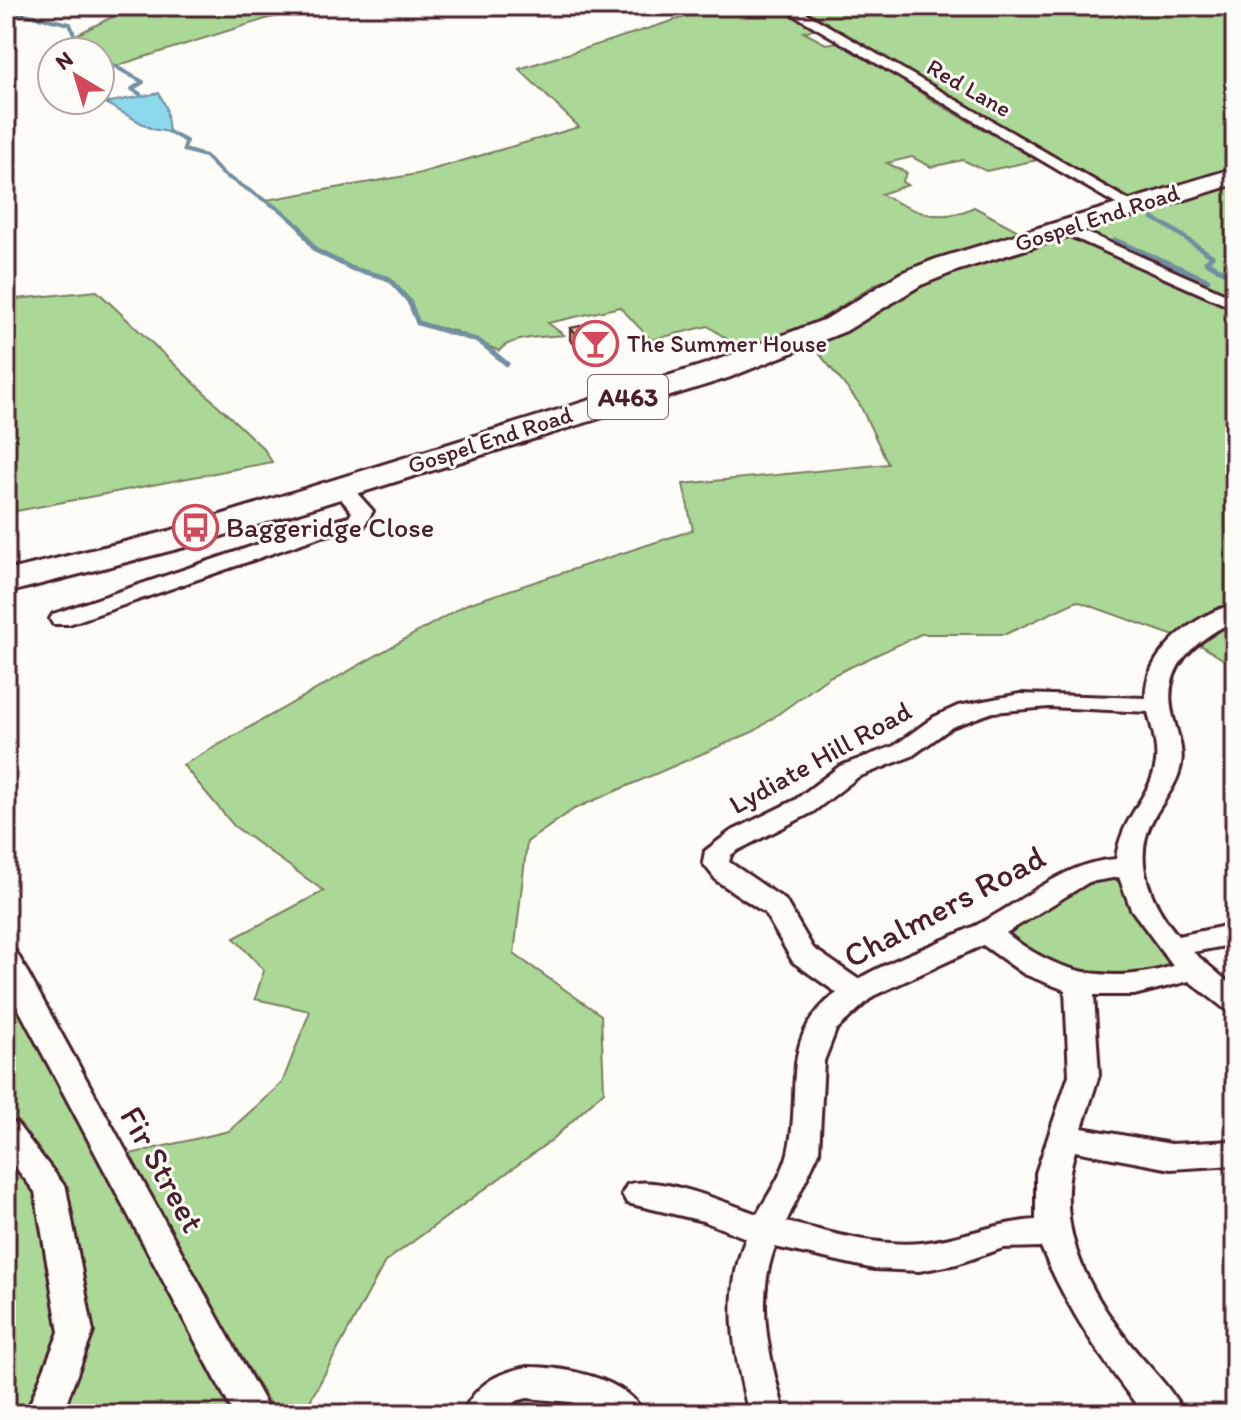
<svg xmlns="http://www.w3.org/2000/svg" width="1241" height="1420" font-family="Itim,sans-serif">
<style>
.green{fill:#abd896;stroke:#7a7c60;stroke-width:2}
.water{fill:#8cd9ec;stroke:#728f9f;stroke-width:2}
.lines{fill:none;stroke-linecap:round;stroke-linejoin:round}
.stream-far1{stroke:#728f9f;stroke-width:4}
.stream{stroke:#728f9f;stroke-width:5}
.street-casing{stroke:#4a1f2b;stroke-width:6}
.primary-casing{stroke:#4a1f2b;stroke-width:6}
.street{fill:#fdfcf7;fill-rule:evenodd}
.primary{fill:#fdfcf7;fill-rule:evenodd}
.wall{fill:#b59f76;stroke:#4a1f2b;stroke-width:2}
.shaded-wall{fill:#938260;stroke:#4a1f2b;stroke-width:2}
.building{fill:#d2b989;stroke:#4a1f2b;stroke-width:2}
.labels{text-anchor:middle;stroke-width:6;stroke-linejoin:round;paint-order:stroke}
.far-street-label{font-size:24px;fill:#4a1f2b;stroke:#fdfcf7}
.far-poi-label{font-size:24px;fill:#4a1f2b;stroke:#fdfcf7;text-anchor:start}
.shield{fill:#fdfcf7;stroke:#806168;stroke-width:2}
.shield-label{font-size:26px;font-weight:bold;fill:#4a1f2b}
.poi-label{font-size:28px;fill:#4a1f2b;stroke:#fdfcf7;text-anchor:start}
.street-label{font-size:28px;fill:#4a1f2b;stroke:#fdfcf7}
.near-street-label{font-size:34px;fill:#4a1f2b;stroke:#fdfcf7}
</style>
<rect width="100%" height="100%" fill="#fdfcf7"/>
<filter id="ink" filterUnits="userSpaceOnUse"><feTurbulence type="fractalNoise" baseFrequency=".0125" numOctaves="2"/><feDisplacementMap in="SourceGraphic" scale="16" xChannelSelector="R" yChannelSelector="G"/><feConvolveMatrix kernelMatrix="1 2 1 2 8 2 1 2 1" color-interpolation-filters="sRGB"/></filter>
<g filter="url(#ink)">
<g class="green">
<path d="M134 6H339L269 18 116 66 100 58V52L80 49 74 36Z"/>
<path d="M720 6H779L819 28 803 32 826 44 844 41 933 101 1037 160 986 171 963 160 931 167 912 157 887 163 907 173 902 182 908 185 881 194C913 211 939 225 974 207L1022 233 933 260 876 284 819 320 746 352 708 326 651 340 620 307 548 323 564 335C546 337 510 336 499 351L455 331 418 323C391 258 365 283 318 251 310 246 306 234 300 227 291 215 278 208 266 200L417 174 579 127 519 69Z"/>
<path d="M832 6H1235V168L1132 199 945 97 808 11Z"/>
<path d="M1235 184V667L1202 646 1077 601 1006 634H921L829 677 755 731 574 809 527 842 514 954 601 1015 604 1091 553 1139 385 1262 303 1414H276L127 1169 130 1154 229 1131 282 1083 310 1011 255 999 264 970 234 938 324 891 234 826 183 765 467 604 693 530 683 484 888 464 859 403 810 342 940 275Z"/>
<path d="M97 291 264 449 272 462 6 513V300Z"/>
<path d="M1108 877 1121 882 1167 955V965C1132 986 1029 977 1011 934L1018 925 1094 879Z"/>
<path d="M6 988 254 1414H6Z"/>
<path d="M547 1393 606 1414H501L513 1398Z"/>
</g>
<path class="water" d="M159 93 166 107 169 132 152 129 105 103Z"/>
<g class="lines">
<g class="stream-far1">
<path d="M6 10 70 24 80 49 86 52"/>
<path d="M100 58 143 82 132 89 140 94"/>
<path d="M169 132 186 141 184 150 205 156 223 174 282 211 301 228"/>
<path d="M1153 208 1144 213 1170 228"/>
</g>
<g class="stream">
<path d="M299 226 315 250 353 269 388 278 409 301 418 323 479 341 507 364"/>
<path d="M1167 226 1212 256 1206 262 1235 278"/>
<path d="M1115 240 1208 280"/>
</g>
<defs>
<g id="street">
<path d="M779 6H794L1140 207 1126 210Z"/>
<path d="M1067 224 1235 298V309L1061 232 1059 229Z"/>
<path d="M341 481 348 483 373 511 364 526 322 536 69 624H53L50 619 53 614 309 527 349 517 352 512 331 487Z"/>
<path d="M1235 604V620C1195 641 1160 667 1173 717 1177 733 1184 749 1181 765 1177 786 1162 802 1153 819 1131 860 1151 904 1178 936L1235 924V944L1193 952 1235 988V1012L1225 1009 1189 981 1134 995H1094L1099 1075 1082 1128 1171 1144 1235 1141V1165L1171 1169 1075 1151C1053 1221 1084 1285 1127 1340 1145 1364 1171 1386 1184 1414H1144C1102 1361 1068 1310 1041 1247L1003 1248 957 1264 919 1271 874 1269 775 1247C754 1302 770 1359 785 1414H749C734 1353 722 1297 746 1238L703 1221 627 1203 622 1194 627 1185C658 1174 726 1203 757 1214 768 1195 782 1176 788 1153 803 1093 777 1037 837 993L793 962 765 913 717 881 703 863 705 851 730 832 795 800 840 766 894 746 934 717 958 706 1020 694 1146 698C1143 653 1196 614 1235 604ZM1049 707 1148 712C1152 729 1158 745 1156 762 1152 796 1121 816 1116 859 1064 862 1023 902 977 925 938 944 896 957 858 979L813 948 785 900 729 862 731 855 738 850 813 812 858 777 912 756 952 727 993 712ZM1119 877 1131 909 1173 966C1110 985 1056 974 1006 933L1089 882ZM983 945 1024 974 1065 990 1069 1075 1036 1173V1220C996 1222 961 1239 921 1243 876 1247 829 1232 786 1222L819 1152 824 1061 836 1030 873 996Z"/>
<path d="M6 949 16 952 20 959 271 1414H234L6 985Z"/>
<path d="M6 1121 17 1124 66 1188 93 1332 62 1414H26L59 1332 35 1192 6 1155Z"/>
<path d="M527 1367C564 1367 626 1377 644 1414H598L571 1402 527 1398 516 1401 500 1414H462C476 1384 495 1374 527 1367Z"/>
</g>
<path id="primary" d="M1235 168V184L956 271 921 285 846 331 728 378 193 545 6 593V571L169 531 706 364 826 319 901 273 936 259Z"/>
</defs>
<use href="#street" class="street-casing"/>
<use href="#primary" class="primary-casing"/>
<use href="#street" class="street"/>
<use href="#primary" class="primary"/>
</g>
<path class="wall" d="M570 328 617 338V350L588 357 570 340Z"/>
<path class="shaded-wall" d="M617 338V350L588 357V344Z"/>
<path class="building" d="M598 322 617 338 588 344 570 328Z"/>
</g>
<defs>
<symbol id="bar-ring" viewBox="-11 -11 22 22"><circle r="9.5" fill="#fdfcf7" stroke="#d1495b" stroke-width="1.5"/><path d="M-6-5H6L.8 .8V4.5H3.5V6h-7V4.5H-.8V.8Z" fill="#d1495b"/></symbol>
<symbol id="bus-ring" viewBox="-11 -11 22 22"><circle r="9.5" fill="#fdfcf7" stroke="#d1495b" stroke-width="1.5"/><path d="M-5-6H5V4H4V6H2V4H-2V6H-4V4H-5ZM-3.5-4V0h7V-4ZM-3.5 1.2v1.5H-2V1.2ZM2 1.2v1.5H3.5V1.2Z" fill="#d1495b"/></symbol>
</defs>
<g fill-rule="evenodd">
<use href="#bar-ring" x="570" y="318" width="51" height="51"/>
<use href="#bus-ring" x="170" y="502" width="51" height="51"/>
</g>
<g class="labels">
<g class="far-street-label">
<text transform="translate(969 88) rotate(30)" y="8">Red Lane</text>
<text transform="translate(1097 218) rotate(-18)" y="8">Gospel End Road</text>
<text transform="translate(490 440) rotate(-18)" y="8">Gospel End Road</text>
</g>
<g class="far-poi-label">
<text x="627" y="352">The Summer House</text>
</g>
<rect class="shield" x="588" y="375" width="80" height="44" rx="6"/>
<g class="shield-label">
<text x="628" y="406">A463</text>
</g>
<g class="poi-label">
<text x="226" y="537">Baggeridge Close</text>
</g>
<g class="street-label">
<text transform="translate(820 757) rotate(-29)" y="10">Lydiate Hill Road</text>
</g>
<g class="near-street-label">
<text transform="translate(944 906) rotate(-28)" y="12">Chalmers Road</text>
<text transform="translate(163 1169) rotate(61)" y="12">Fir Street</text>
</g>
</g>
<rect width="1241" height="1420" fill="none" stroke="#fdfcf7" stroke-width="32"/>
<rect x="16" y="16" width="1209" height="1388" fill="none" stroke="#4a1f2b" stroke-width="3" filter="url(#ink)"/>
<g transform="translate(76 76) rotate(322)"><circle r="38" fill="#fdfcf7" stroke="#b5a4a5" stroke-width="2"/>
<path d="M0-6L14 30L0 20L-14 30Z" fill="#d1495b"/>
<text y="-12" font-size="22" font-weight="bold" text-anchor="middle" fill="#4a1f2b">N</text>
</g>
</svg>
